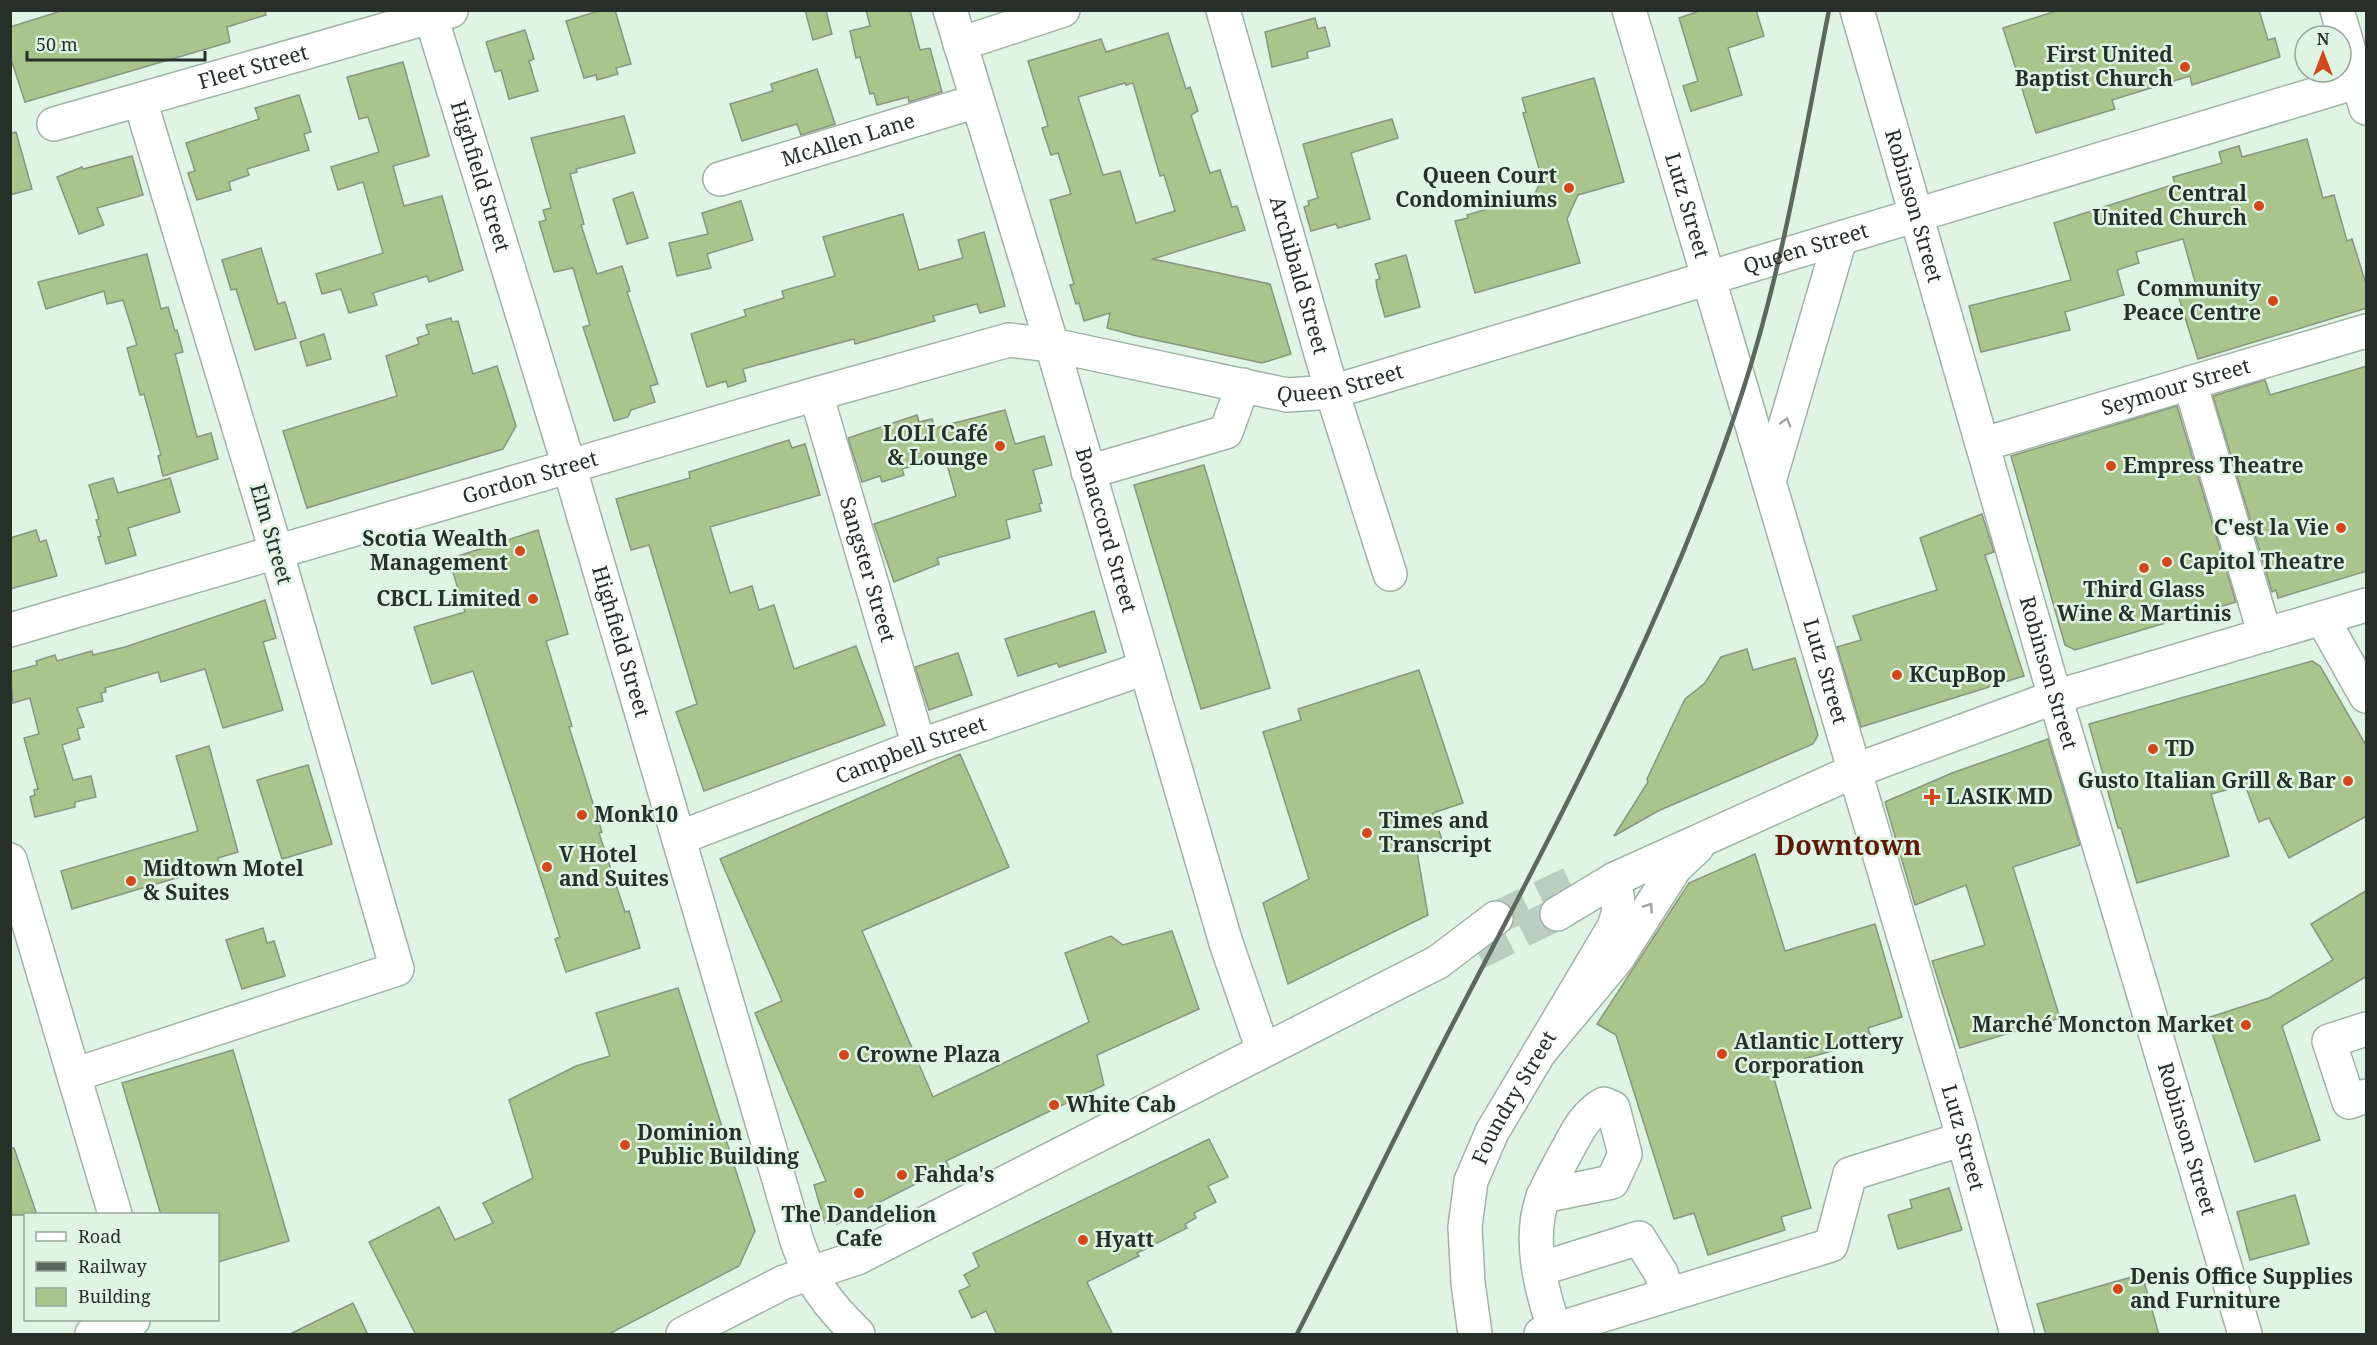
<svg xmlns="http://www.w3.org/2000/svg" width="2377" height="1345" font-family="'Noto Serif',serif">
<style>
.building{fill:#a9c48c;stroke:#8a9480;stroke-width:1.5;fill-rule:evenodd}
.lines{fill:none;stroke-linecap:round;stroke-linejoin:round}
.major-tunnel{stroke:#bbcdbf;stroke-width:33;stroke-dasharray:33 16;stroke-linecap:butt}
.minor-casing{stroke:#a0b4a5;stroke-width:36}
.major-casing{stroke:#a0b4a5;stroke-width:36}
.minor{stroke:#fff;stroke-width:33}
.major{stroke:#fff;stroke-width:33}
.rail{stroke:#5c675e;stroke-width:4.5}
.oneway{stroke:#9ea19f}
.poi-dot{fill:#d0481b;stroke:#e0f4e4;stroke-width:2}
.labels{text-anchor:middle;stroke-width:5;stroke-linejoin:round;paint-order:stroke}
.poi-label{font-size:21px;font-weight:bold;fill:#272f29;stroke:#e0f4e4;text-anchor:start}
.street-label{font-size:21px;fill:#272f29;stroke:#e0f4e4}
.district-label{font-size:27px;font-weight:bold;fill:#5c1a05;stroke:#e0f4e4}
</style>
<rect width="100%" height="100%" fill="#e0f4e4"/>
<g class="building">
<path d="M64 10H265L266 15 227 27 230 42 25 102 10 56V27Z"/>
<path d="M602 10H615L631 64 616 68 618 74 597 80 596 75 584 78 566 21Z"/>
<path d="M805 10H826L832 34 813 40Z"/>
<path d="M866 10H910L920 50 930 48 942 92 909 102 908 97 877 105 874 93 870 94 860 57 856 58 850 31 870 26Z"/>
<path d="M1702 10H1756L1764 36 1728 48 1742 95 1691 111 1683 86 1698 81 1679 18Z"/>
<path d="M2059 10H2259L2268 40 2275 38 2280 57 2192 85 2190 76 2112 100 2115 109 2036 133 2003 28Z"/>
<path d="M1315 18 1318 29 1325 27 1330 46 1307 52 1308 58 1272 67 1265 32Z"/>
<path d="M525 30 534 59 529 61 538 91 509 99 501 70 495 72 486 42Z"/>
<path d="M1168 33 1186 89 1190 87 1198 111 1191 115 1210 173 1220 170 1232 207 1237 206 1245 230 1153 259 1270 284 1291 354 1262 363 1137 336 1107 328 1110 313 1084 321 1079 303 1076 304 1070 285 1074 284 1050 200 1071 194 1058 153 1051 155 1042 128 1048 126 1028 61 1101 39 1106 52ZM1125 83 1126 85 1133 83 1160 176 1164 175 1175 211 1136 223 1120 171 1103 175 1078 97Z"/>
<path d="M403 62 429 156 393 166 404 206 442 196 463 270 429 282 427 276 373 293 377 305 349 313 341 289 322 294 316 274 383 253 363 182 338 190 331 167 379 152 368 117 359 119 347 77Z"/>
<path d="M817 69 835 124 801 135 797 124 742 141 730 104 773 91 771 84Z"/>
<path d="M1594 78 1624 182 1578 195 1567 219 1580 263 1475 293 1455 221 1468 218 1467 215 1534 195 1542 179 1523 113 1526 112 1522 98Z"/>
<path d="M299 95 311 132 304 134 309 150 247 169 249 175 229 182 231 190 197 200 188 173 195 171 186 143 259 119 255 108Z"/>
<path d="M624 116 635 153 576 169 577 172 570 174 584 224 581 225 597 274 622 266 630 291 627 292 658 384 650 386 655 402 631 410 628 417 614 421 583 327 590 325 573 268 554 272 539 222 546 220 543 210 551 208 531 138Z"/>
<path d="M1392 119 1398 138 1351 153 1370 219 1338 228 1336 224 1311 231 1304 207 1309 205 1308 201 1318 198 1303 144Z"/>
<path d="M16 132 32 189 10 195V133Z"/>
<path d="M2307 139 2323 198 2334 195 2347 241 2352 239 2367 287V308L2198 359 2178 295 2197 289 2183 239 2136 252 2139 263 2117 270 2124 295 2065 312 2070 330 1981 352 1969 306 2071 280 2054 223 2175 184 2173 177 2222 163 2219 152 2239 146 2242 157Z"/>
<path d="M132 156 143 195 97 208 104 225 79 234 57 177 82 167 83 169Z"/>
<path d="M633 192 648 238 627 244 613 199Z"/>
<path d="M741 201 753 240 707 254 711 268 677 276 669 243 708 234 702 213Z"/>
<path d="M903 214 919 270 963 258 958 240 984 232 1005 306 980 313 977 304 933 316 935 321 855 344 854 339 743 369 746 381 728 387 726 381 707 387 691 334 746 316 744 310 784 298 782 291 835 276 823 237Z"/>
<path d="M261 248 278 304 285 302 296 338 255 350 236 289 231 290 222 260Z"/>
<path d="M147 254 161 309 168 307 175 331 177 330 183 352 175 354 197 437 211 433 218 459 163 476 158 456 161 455 144 394 140 395 127 348 137 345 123 300 107 304 104 291 46 309 38 282Z"/>
<path d="M1406 255 1420 307 1385 317 1377 288 1376 280 1380 279 1375 264Z"/>
<path d="M451 318 452 322 458 321 473 374 497 366 516 426 503 449 307 508 283 431 397 396 386 356 419 344 417 338 429 334 426 325Z"/>
<path d="M324 334 331 359 307 366 300 342Z"/>
<path d="M2367 366V571L2278 598 2276 590 2272 592 2213 396 2265 380 2270 395Z"/>
<path d="M2177 406 2236 602 2075 650 2065 645 2011 456Z"/>
<path d="M1005 410 1015 444 1044 436 1052 465 1033 470 1042 503 1039 504 1041 511 1006 520 1010 538 937 558 939 564 894 582 874 524 956 496 945 457 902 469 904 475 882 482 880 476 862 482 848 438 917 415 919 422 932 419 935 428Z"/>
<path d="M789 440 792 448 805 444 820 495 710 527 730 593 752 586 759 610 774 605 794 669 856 646 885 725 704 791 676 712 697 704 649 545 631 550 616 499 690 478 689 472Z"/>
<path d="M1204 465 1270 688 1201 709 1134 485Z"/>
<path d="M113 478 118 493 170 478 180 512 128 528 136 555 106 564 98 537 101 536 96 520 99 519 89 485Z"/>
<path d="M1982 514 1994 552 1985 555 2024 676 1861 727 1837 647 1861 640 1853 616 1937 590 1920 538Z"/>
<path d="M36 530 40 542 46 540 57 576 10 589V538Z"/>
<path d="M538 530 568 634 546 641 572 726 569 727 602 832 599 833 625 912 629 911 640 948 566 972 555 939 560 937 473 671 432 684 414 627 465 612 449 559Z"/>
<path d="M265 600 276 638 263 642 283 710 223 728 205 669 161 682 158 672 105 688 106 692 101 693 103 701 77 708 84 727 77 729 80 739 62 745 73 780 91 776 96 797 75 802V807L35 817 30 797 35 795 34 790 38 789 24 738 39 734 30 698 13 703 10 672 37 665 36 661 55 655 57 661 92 651 93 655 125 647Z"/>
<path d="M1094 611 1106 652 1059 667 1057 663 1018 676 1005 639Z"/>
<path d="M1747 649 1753 670 1795 658 1818 735 1813 744 1658 811 1614 836 1648 782 1647 779 1685 699 1705 683 1721 657Z"/>
<path d="M958 653 972 695 929 710 915 667Z"/>
<path d="M2312 661 2320 666 2367 747V816L2289 858 2269 818 2259 822 2245 785 2211 794 2229 856 2137 883 2121 828H2118L2089 724Z"/>
<path d="M1419 670 1463 803 1433 813 1443 843 1417 852 1428 915 1288 984 1263 903 1309 879 1263 732 1301 720 1298 709Z"/>
<path d="M2048 739 2080 845 2013 867 2060 1018 1960 1048 1932 961 1985 945 1966 885 1915 905 1885 802 1952 773Z"/>
<path d="M209 746 238 852 218 858 220 865 72 909 61 871 198 831 176 756Z"/>
<path d="M960 754 1009 867 862 931 933 1097 1089 1022 1065 953 1111 936 1123 945 1172 931 1199 1009 1097 1055 1104 1085 946 1161 949 1167 837 1224 835 1220 825 1223 814 1185 826 1181 755 1013 782 1001 720 859Z"/>
<path d="M308 765 332 844 282 859 257 780Z"/>
<path d="M1755 854 1785 951 1875 924 1902 1017 1868 1028 1872 1040 1771 1068 1811 1208 1781 1217 1785 1230 1708 1255 1694 1213 1674 1219 1616 1035 1597 1024 1689 883Z"/>
<path d="M2367 890V976L2282 1026 2320 1140 2255 1162 2207 1018 2269 998 2333 960 2311 924Z"/>
<path d="M263 928 267 943 274 941 285 976 242 989 226 940Z"/>
<path d="M678 988 755 1231 739 1266 607 1335H416L369 1242 439 1207 455 1240 493 1223 483 1203 533 1178 509 1100 576 1066 610 1056 596 1013Z"/>
<path d="M233 1050 289 1241 218 1262V1215H161L122 1083Z"/>
<path d="M1209 1139 1228 1177 1208 1186 1216 1202 1194 1213 1196 1218 1185 1224 1187 1228 1137 1253 1139 1256 1087 1282 1113 1335H997L986 1311 972 1318 959 1291 970 1286 964 1275 979 1267 973 1253Z"/>
<path d="M10 1148H14L37 1215H10Z"/>
<path d="M1949 1188 1962 1230 1898 1249 1888 1215 1912 1208 1910 1200Z"/>
<path d="M2295 1195 2309 1244 2250 1260 2237 1212Z"/>
<path d="M2142 1274 2159 1335H2046L2037 1304Z"/>
<path d="M353 1303 368 1335H288Z"/>
</g>
<g class="lines">
<g class="major-tunnel">
<path d="M1496 918 1573 882"/>
<path d="M1478 953 1557 914"/>
</g>
<defs>
<g id="minor">
<path id="s1" d="M429 10 569 466 797 1241C811 1282 827 1304 858 1334"/>
<path id="s2" d="M950 10 1052 345 1226 943 1263 1050"/>
<path id="s3" d="M1223 10 1332 392 1390 574"/>
<path id="s4" d="M1629 10 1957 1116 2017 1334"/>
<path id="s5" d="M1857 10 2055 697 2245 1334"/>
<path d="M2337 10 2366 108"/>
<path d="M960 44 1063 10"/>
<path id="s6" d="M54 124 451 11"/>
<path id="s7" d="M720 179 977 101"/>
<path d="M2190 383 2265 635"/>
<path id="s8" d="M816 394 919 746"/>
<path id="s9" d="M1984 444 2366 331"/>
<path d="M1088 472 1226 432 1243 385"/>
<path d="M1770 478 1840 239"/>
<path d="M2322 618 2366 696"/>
<path id="s10" d="M10 630 816 394 1009 340 1052 345 1287 395 1332 392 2366 79"/>
<path id="s11" d="M679 838 919 746 1145 668"/>
<path d="M10 860 115 1214"/>
<path d="M2366 1029 2329 1041 2349 1102 2366 1096"/>
<path d="M74 1075 397 969 277 554 140 100"/>
<path d="M1543 1196 1612 1182 1625 1154 1613 1108 1604 1104C1584 1115 1576 1134 1565 1154 1558 1167 1550 1181 1544 1195 1527 1236 1541 1290 1555 1330"/>
<path d="M1540 1269 1639 1238 1661 1273 1668 1295"/>
<path d="M92 1334 133 1320"/>
<path id="s12" d="M1475 1334 1468 1283 1465 1227 1471 1181 1492 1132 1614 927 1619 911 1615 879"/>
<path d="M1541 1334 1831 1245 1850 1174 1963 1139"/>
</g>
<g id="major">
<path d="M1557 914 1615 879 1854 771 2055 697 2366 605"/>
<path d="M1538 1054 1617 959 1675 868 1697 847"/>
<path d="M683 1334 784 1282 857 1258 1438 962 1496 918"/>
</g>
</defs>
<use href="#minor" class="minor-casing"/>
<use href="#major" class="major-casing"/>
<use href="#minor" class="minor"/>
<use href="#major" class="major"/>
<path class="rail" d="M1297 1334C1352 1227 1403 1119 1459 1012 1564 810 1673 607 1743 390 1783 267 1804 137 1829 10"/>
</g>
<defs><path id="oneway-chevron" d="M-2-3.5L2.5 0L-2 3.5" fill="none" stroke-width="1.6" stroke-linecap="round" stroke-linejoin="round" transform="scale(1.5)"/></defs>
<g class="oneway">
<use href="#oneway-chevron" transform="translate(1786 422) rotate(-74)"/>
<use href="#oneway-chevron" transform="translate(1649 907) rotate(-56)"/>
</g>
<g class="poi-dot">
<circle cx="2185" cy="67" r="6"/>
<circle cx="1569" cy="188" r="6"/>
<circle cx="2259" cy="206" r="6"/>
<circle cx="2273" cy="301" r="6"/>
<circle cx="1000" cy="446" r="6"/>
<circle cx="2111" cy="466" r="6"/>
<circle cx="2341" cy="528" r="6"/>
<circle cx="520" cy="551" r="6"/>
<circle cx="2167" cy="562" r="6"/>
<circle cx="2144" cy="568" r="6"/>
<circle cx="533" cy="599" r="6"/>
<circle cx="1897" cy="675" r="6"/>
<circle cx="2153" cy="749" r="6"/>
<circle cx="2348" cy="781" r="6"/>
<path d="M1929 788h6v6h6v6h-6v6h-6v-6h-6v-6h6z"/>
<circle cx="582" cy="815" r="6"/>
<circle cx="1367" cy="833" r="6"/>
<circle cx="547" cy="867" r="6"/>
<circle cx="131" cy="881" r="6"/>
<circle cx="2246" cy="1025" r="6"/>
<circle cx="1722" cy="1054" r="6"/>
<circle cx="844" cy="1055" r="6"/>
<circle cx="1054" cy="1105" r="6"/>
<circle cx="625" cy="1145" r="6"/>
<circle cx="902" cy="1175" r="6"/>
<circle cx="859" cy="1193" r="6"/>
<circle cx="1083" cy="1240" r="6"/>
<circle cx="2118" cy="1289" r="6"/>
</g>
<g class="labels">
<g class="poi-label">
<text x="2173" y="62" text-anchor="end">First United<tspan x="2173" dy="24">Baptist Church</tspan></text>
<text x="1557" y="183" text-anchor="end">Queen Court<tspan x="1557" dy="24">Condominiums</tspan></text>
<text x="2247" y="201" text-anchor="end">Central<tspan x="2247" dy="24">United Church</tspan></text>
<text x="2261" y="296" text-anchor="end">Community<tspan x="2261" dy="24">Peace Centre</tspan></text>
<text x="988" y="441" text-anchor="end">LOLI Café<tspan x="988" dy="24">&amp; Lounge</tspan></text>
<text x="2123" y="473">Empress Theatre</text>
<text x="2329" y="535" text-anchor="end">C'est la Vie</text>
<text x="508" y="546" text-anchor="end">Scotia Wealth<tspan x="508" dy="24">Management</tspan></text>
<text x="2179" y="569">Capitol Theatre</text>
<text x="2144" y="597" text-anchor="middle">Third Glass<tspan x="2144" dy="24">Wine &amp; Martinis</tspan></text>
<text x="521" y="606" text-anchor="end">CBCL Limited</text>
<text x="1909" y="682">KCupBop</text>
<text x="2165" y="756">TD</text>
<text x="2336" y="788" text-anchor="end">Gusto Italian Grill &amp; Bar</text>
<text x="1946" y="804">LASIK MD</text>
<text x="594" y="822">Monk10</text>
<text x="1379" y="828">Times and<tspan x="1379" dy="24">Transcript</tspan></text>
<text x="559" y="862">V Hotel<tspan x="559" dy="24">and Suites</tspan></text>
<text x="143" y="876">Midtown Motel<tspan x="143" dy="24">&amp; Suites</tspan></text>
<text x="2234" y="1032" text-anchor="end">Marché Moncton Market</text>
<text x="1734" y="1049">Atlantic Lottery<tspan x="1734" dy="24">Corporation</tspan></text>
<text x="856" y="1062">Crowne Plaza</text>
<text x="1066" y="1112">White Cab</text>
<text x="637" y="1140">Dominion<tspan x="637" dy="24">Public Building</tspan></text>
<text x="914" y="1182">Fahda's</text>
<text x="859" y="1222" text-anchor="middle">The Dandelion<tspan x="859" dy="24">Cafe</tspan></text>
<text x="1095" y="1247">Hyatt</text>
<text x="2130" y="1284">Denis Office Supplies<tspan x="2130" dy="24">and Furniture</tspan></text>
</g>
<g class="street-label">
<text dy="7" stroke="none"><textPath href="#s6" startOffset="207">Fleet Street</textPath></text>
<text dy="7" stroke="none"><textPath href="#s7" startOffset="134">McAllen Lane</textPath></text>
<text dy="7" stroke="none"><textPath href="#s1" startOffset="174">Highfield Street</textPath></text>
<text dy="7" stroke="none"><textPath href="#s4" startOffset="204">Lutz Street</textPath></text>
<text dy="7" stroke="none"><textPath href="#s5" startOffset="204">Robinson Street</textPath></text>
<text dy="7" stroke="none"><textPath href="#s10" startOffset="1864">Queen Street</textPath></text>
<text dy="7" stroke="none"><textPath href="#s3" startOffset="276">Archibald Street</textPath></text>
<text dy="7" stroke="none"><textPath href="#s10" startOffset="1378">Queen Street</textPath></text>
<text dy="7" stroke="none"><textPath href="#s9" startOffset="200">Seymour Street</textPath></text>
<text dy="7" stroke="none"><textPath href="#s10" startOffset="542">Gordon Street</textPath></text>
<text dy="7" stroke="none"><textPath href="#s2" startOffset="543">Bonaccord Street</textPath></text>
<text transform="translate(271 534) rotate(74)" y="7">Elm Street</text>
<text dy="7" stroke="none"><textPath href="#s8" startOffset="183">Sangster Street</textPath></text>
<text dy="7" stroke="none"><textPath href="#s1" startOffset="660">Highfield Street</textPath></text>
<text dy="7" stroke="none"><textPath href="#s4" startOffset="690">Lutz Street</textPath></text>
<text dy="7" stroke="none"><textPath href="#s5" startOffset="690">Robinson Street</textPath></text>
<text dy="7" stroke="none"><textPath href="#s11" startOffset="248">Campbell Street</textPath></text>
<text dy="7" stroke="none"><textPath href="#s12" startOffset="248">Foundry Street</textPath></text>
<text dy="7" stroke="none"><textPath href="#s4" startOffset="1176">Lutz Street</textPath></text>
<text dy="7" stroke="none"><textPath href="#s5" startOffset="1176">Robinson Street</textPath></text>
</g>
<g class="district-label">
<text x="1848" y="855">Downtown</text>
</g>
</g>
<rect width="2377" height="1345" fill="none" stroke="#272f29" stroke-width="24"/>
<rect x="24" y="1213" width="195" height="108" fill="#e0f4e4" stroke="#96a599" stroke-width="1.5"/>
<rect x="36" y="1232" width="30" height="9" fill="#ffffff" stroke="#96a599" stroke-width="1.5"/>
<text x="78" y="1243" font-size="18" fill="#272f29">Road</text>
<rect x="36" y="1262" width="30" height="9" fill="#5c675e" stroke="#96a599" stroke-width="1.5"/>
<text x="78" y="1273" font-size="18" fill="#272f29">Railway</text>
<rect x="36" y="1288" width="30" height="18" fill="#a9c48c" stroke="#96a599" stroke-width="1.5"/>
<text x="78" y="1303" font-size="18" fill="#272f29">Building</text>
<g transform="translate(2323 54)"><circle r="28" fill="#e0f4e4" stroke="#96a599" stroke-width="1.5"/>
<path d="M0-4.5L10 22L0 15L-10 22Z" fill="#d0481b"/>
<text y="-9" font-size="16" font-weight="bold" text-anchor="middle" fill="#272f29">N</text>
</g>
<path d="M27 51v9h178v-9" fill="none" stroke="#272f29" stroke-width="3"/>
<text x="36" y="51" font-size="18" fill="#272f29" stroke="#e0f4e4" stroke-width="4.5" paint-order="stroke">50 m</text>
</svg>
